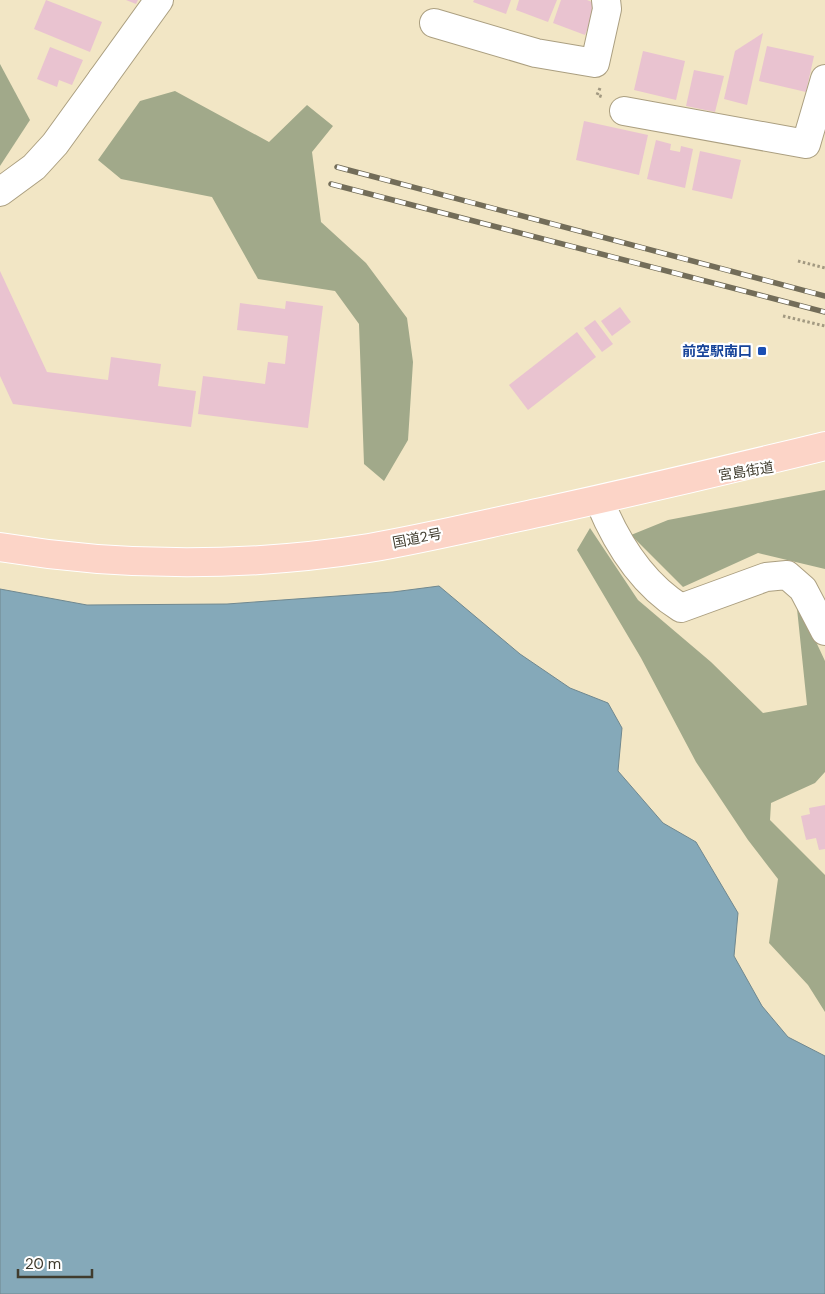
<svg xmlns="http://www.w3.org/2000/svg" width="825" height="1294" font-family="'DM Sans','Noto Sans JP',sans-serif">
<style>
.forest{fill:#a1a98a}
.water{fill:#85a9b9;stroke:#70888f}
.building{fill:#e9c3d0}
.lines{fill:none;stroke-linecap:round;stroke-linejoin:round}
.minor-casing{stroke:#ab9f80;stroke-width:30}
.tertiary-casing{stroke:#ab9f80;stroke-width:30}
.trunk-casing{stroke:#fff;stroke-width:30}
.path{stroke:#a29981;stroke-width:3;stroke-dasharray:2.5 2.5;stroke-linecap:butt}
.minor{stroke:#fff;stroke-width:28}
.tertiary{stroke:#fff;stroke-width:28}
.trunk{stroke:#fcd4c7;stroke-width:28}
.rail-casing{stroke:#736d59;stroke-width:5.5}
.rail{stroke:#fff;stroke-width:4;stroke-dasharray:11;stroke-linecap:butt}
.transit-dot{fill:#1a4fb4;stroke:#fff;stroke-width:2}
.labels{text-anchor:middle;stroke-width:4.5;stroke-linejoin:round;paint-order:stroke}
.transit-label{font-size:14px;font-weight:bold;fill:#164399;stroke:#fff;text-anchor:end}
.street-label{font-size:14px;fill:#403c2e;stroke:#fff}
</style>
<rect width="100%" height="100%" fill="#f2e6c5"/>
<g class="forest">
<path d="M0 64 30 120 0 166Z"/>
<path d="M175 91 269 142 307 105 333 126 312 152 321 222 366 263 407 318 413 362 408 440 384 481 364 464 359 324 335 291 258 279 212 197 121 179 98 160 140 101Z"/>
<path d="M825 490V569L758 553 683 587 631 535 668 520Z"/>
<path d="M590 528 638 600 711 662 763 713 807 705 796 599 825 661V772L815 783 771 803 770 820 825 875V1012L808 985 769 943 778 879 748 840 696 762 641 658 577 550Z"/>
</g>
<path class="water" d="M439 586 520 654 570 688 608 703 622 728 618 771 663 823 696 842 738 913 734 956 762 1006 788 1037 825 1056V1294H0V589L87 605 227 604 393 592Z"/>
<g class="building">
<path d="M46 0 102 22 90 52 34 29Z"/>
<path d="M126 0H138L136 4Z"/>
<path d="M474 0H511L506 14 473 2Z"/>
<path d="M519 0H557L548 22 516 10Z"/>
<path d="M561 0H587L597 4 585 35 553 23Z"/>
<path d="M763 33 747 105 724 99 735 51Z"/>
<path d="M767 46 814 56 806 92 759 81Z"/>
<path d="M50 47 83 60 72 85 59 80 57 87 37 79Z"/>
<path d="M643 51 685 61 676 100 634 90Z"/>
<path d="M694 70 724 76 715 112 686 106Z"/>
<path d="M584 121 648 135 639 175 576 160Z"/>
<path d="M656 140 671 144 670 150 680 152 681 146 693 149 685 188 647 179Z"/>
<path d="M700 151 741 160 732 199 692 190Z"/>
<path d="M0 271 47 372 108 380 111 357 161 364 158 386 196 391 191 427 13 404 0 376Z"/>
<path d="M286 301 323 306 308 428 198 414 203 376 265 384 268 362 285 364 288 336 237 330 240 303 285 309Z"/>
<path d="M620 307 631 322 612 336 601 321Z"/>
<path d="M595 320 613 344 602 352 584 328Z"/>
<path d="M577 332 596 357 528 410 509 385Z"/>
<path d="M825 805V849L819 850 816 838 806 840 801 816 810 814 809 808Z"/>
</g>
<g class="lines">
<defs>
<g id="minor">
<path d="M434 23 536 53 595 63 607 9 606 0"/>
<path d="M102 79 159 0"/>
<path d="M624 111 806 144 825 79"/>
<path d="M599 500C616 542 641 583 681 608L766 577 787 575 803 589 825 631"/>
</g>
<path id="tertiary" d="M0 192 34 167 55 144 102 79"/>
<path id="trunk" d="M0 547C121 567 248 567 369 548 427 538 485 524 542 512 637 491 731 469 825 446"/>
</defs>
<use href="#minor" class="minor-casing"/>
<use href="#tertiary" class="tertiary-casing"/>
<use href="#trunk" class="trunk-casing"/>
<g class="path">
<path d="M600 88 597 95 603 97"/>
<path d="M798 261 825 268"/>
<path d="M783 316 825 326"/>
</g>
<use href="#minor" class="minor"/>
<use href="#tertiary" class="tertiary"/>
<use href="#trunk" class="trunk"/>
<defs>
<g id="rail">
<path d="M337 167 825 296"/>
<path d="M331 184 825 312"/>
</g>
</defs>
<use href="#rail" class="rail-casing"/>
<use href="#rail" class="rail"/>
</g>
<rect class="transit-dot" x="757" y="346" width="10" height="10" rx="2.5"/>
<g class="labels">
<g class="transit-label">
<text x="752" y="356">前空駅南口</text>
</g>
<g class="street-label">
<text transform="translate(746 471) rotate(-9)" y="5">宮島街道</text>
<text transform="translate(417 538) rotate(-11)" y="5">国道2号</text>
</g>
</g>
<path d="M18 1269v8h74v-8" fill="none" stroke="#403c2e" stroke-width="2.5"/>
<text x="25" y="1269" font-size="15" fill="#403c2e" stroke="#ffffff" stroke-width="4" paint-order="stroke">20 m</text>
</svg>
